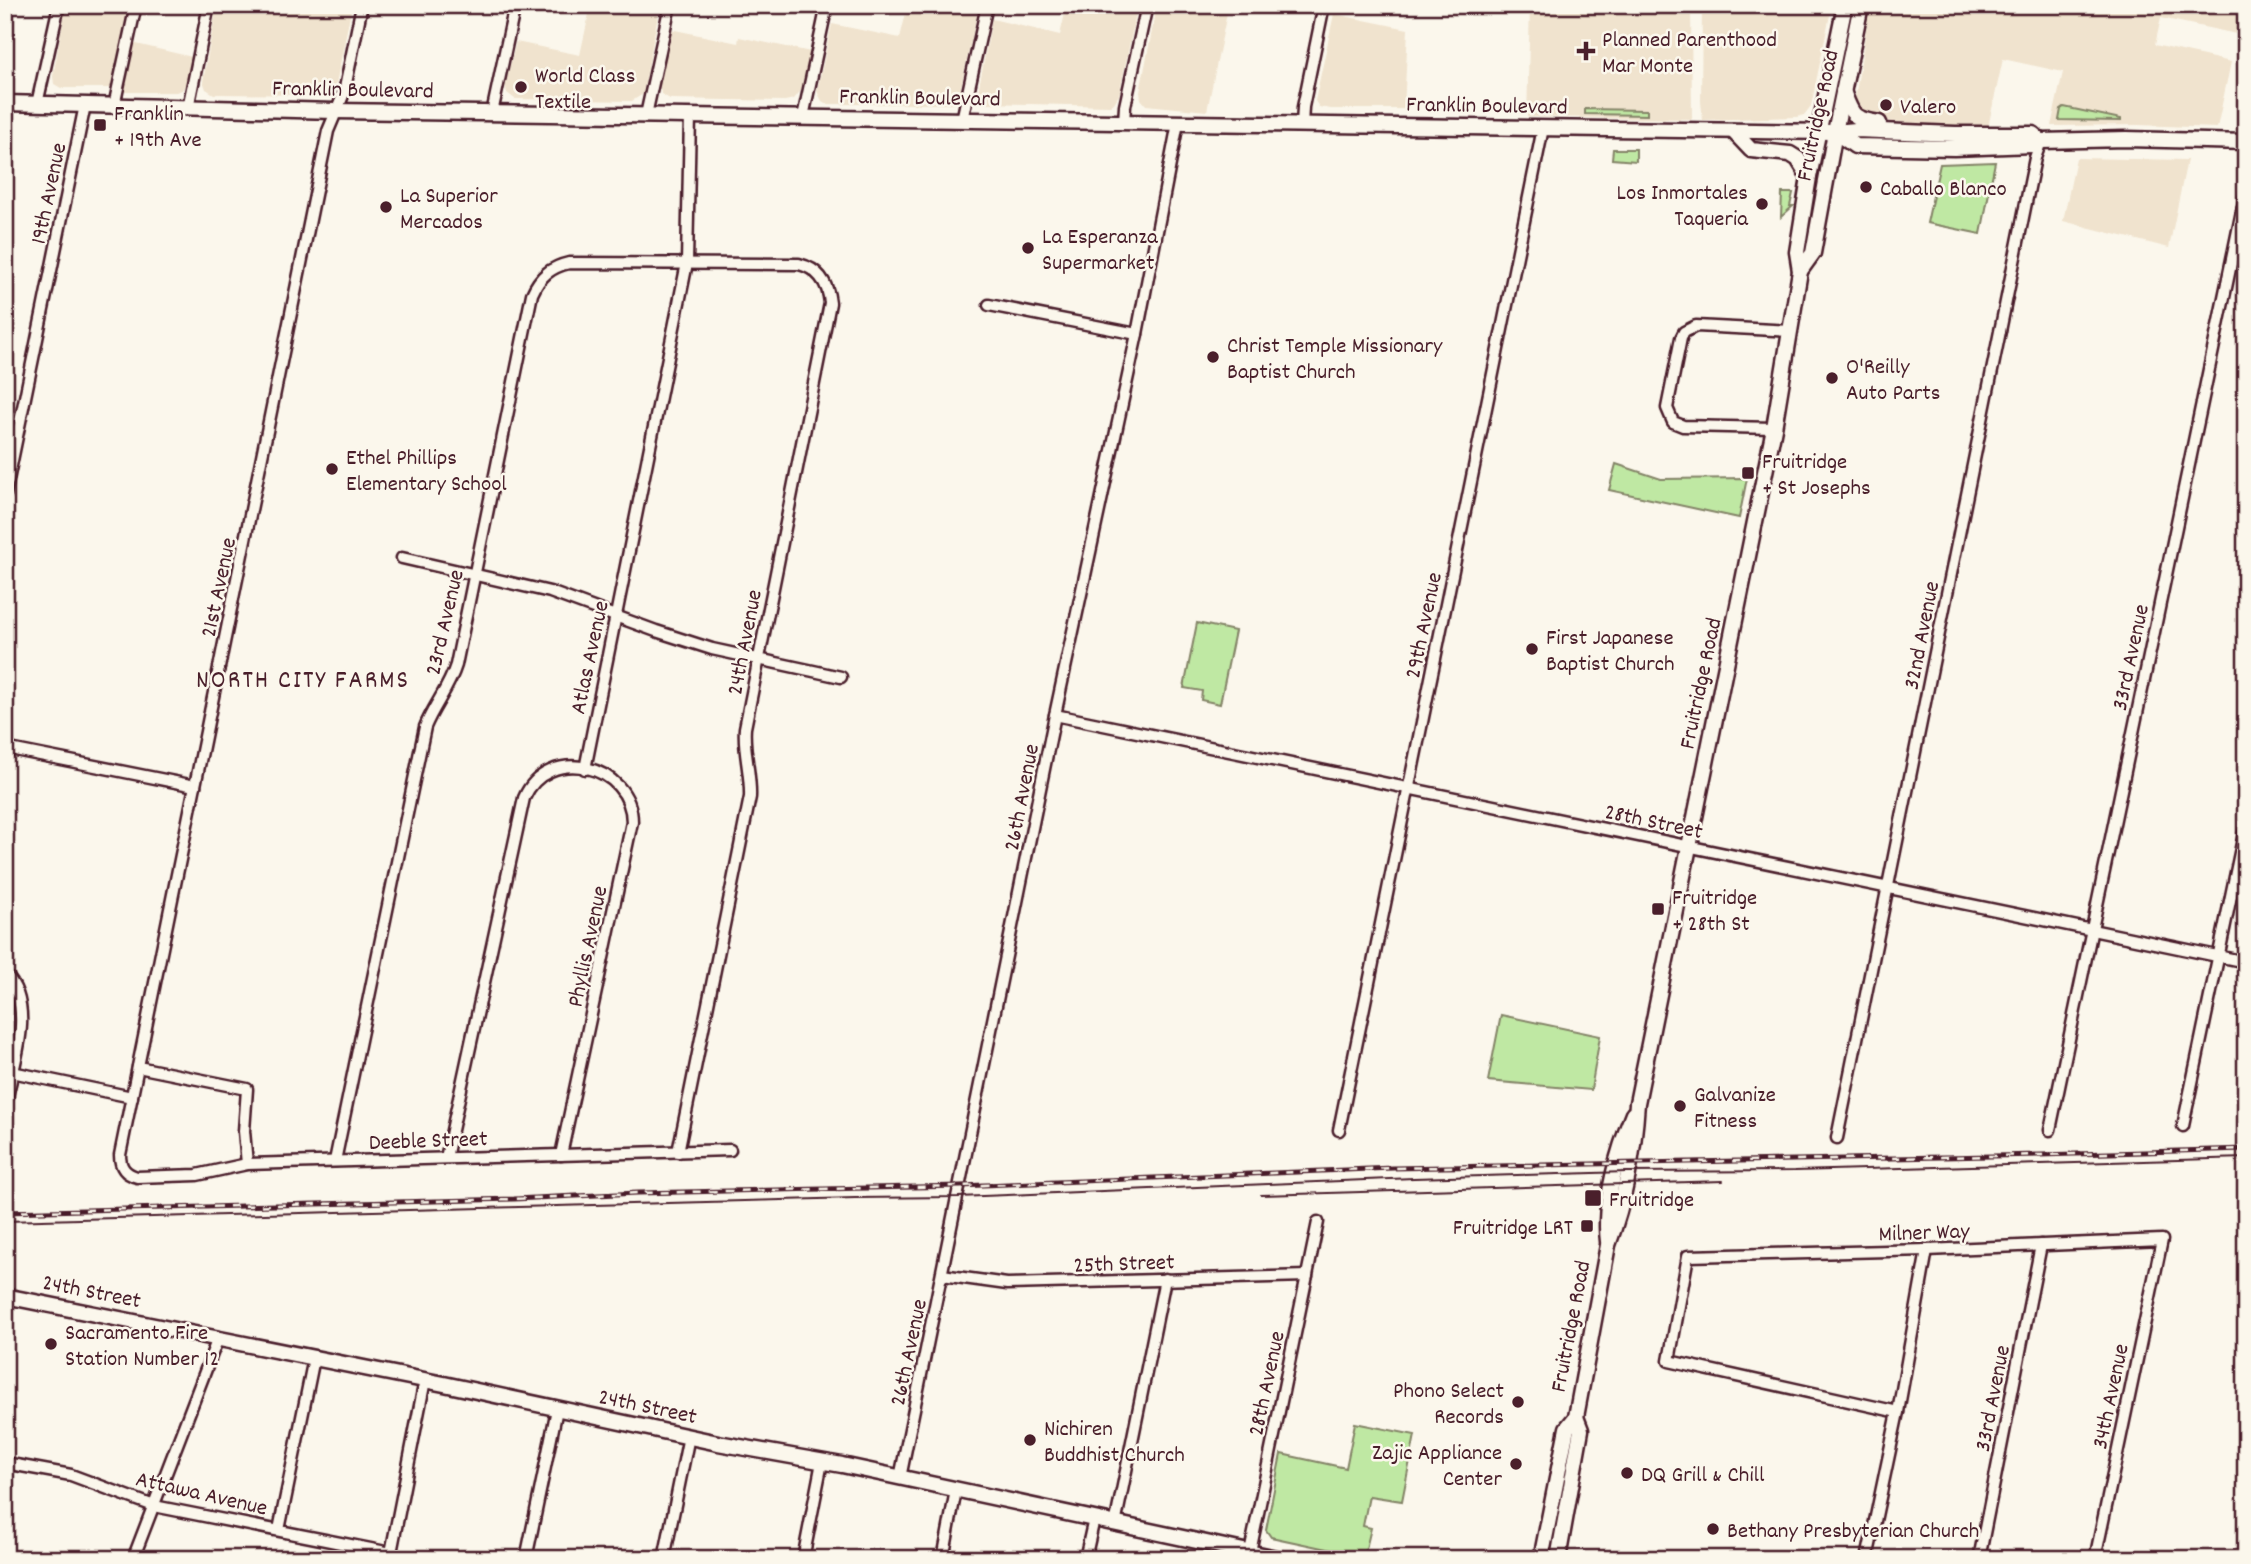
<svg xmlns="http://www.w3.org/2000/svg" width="2251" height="1564" font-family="Dekko,sans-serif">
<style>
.built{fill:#f0e3ce}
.green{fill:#bfe8a3;stroke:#848467;stroke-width:2}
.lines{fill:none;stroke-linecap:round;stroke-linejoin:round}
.street-casing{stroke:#4a1f2b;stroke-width:15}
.secondary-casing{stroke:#4a1f2b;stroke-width:19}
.street{stroke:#fbf7ec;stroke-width:10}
.secondary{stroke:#fbf7ec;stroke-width:14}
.tram{stroke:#4a1f2b;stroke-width:2}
.rail-casing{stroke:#4a1f2b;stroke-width:5}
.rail{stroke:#fbf7ec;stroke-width:2.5;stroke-dasharray:8;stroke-linecap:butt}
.poi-dot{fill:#4a1f2b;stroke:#fbf7ec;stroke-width:2.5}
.labels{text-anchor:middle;stroke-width:5;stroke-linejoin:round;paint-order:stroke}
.poi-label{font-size:23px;fill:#4a1f2b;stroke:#fbf7ec;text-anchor:start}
.street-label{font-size:23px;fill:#4a1f2b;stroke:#fbf7ec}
.quarter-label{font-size:26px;letter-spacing:2px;fill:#4a1f2b;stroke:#fbf7ec}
</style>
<rect width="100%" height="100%" fill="#fbf7ec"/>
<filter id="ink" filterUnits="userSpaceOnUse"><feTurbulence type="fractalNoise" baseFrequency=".0143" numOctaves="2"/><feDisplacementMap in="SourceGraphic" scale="14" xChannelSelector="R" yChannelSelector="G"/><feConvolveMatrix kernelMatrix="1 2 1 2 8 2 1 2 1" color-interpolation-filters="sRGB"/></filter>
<g filter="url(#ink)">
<g class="built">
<path d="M66 5H130L112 88H61L54 84 53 76Z"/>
<path d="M217 5H352L335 89 327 95 214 94 206 89 203 81Z"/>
<path d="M591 5H660L643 94 632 101 515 99 507 93 505 85 516 42 580 55Z"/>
<path d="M908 5H954L978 10 959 96 955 104H827L822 101 817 91 832 24 900 38Z"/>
<path d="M1067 5H1121L1137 9 1119 95 1114 103 1110 106 989 103 981 100 978 92 992 19 1060 35Z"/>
<path d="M1157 5H1190L1227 13 1207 111 1146 105 1141 99 1140 92Z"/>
<path d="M1530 5H1691L1692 119 1527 117Z"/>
<path d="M1702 5H1832L1811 106 1804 115 1797 117 1703 120 1701 102Z"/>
<path d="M1870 5H2246V36L2161 18 2155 45 2231 62 2217 128 2138 125 2051 126 2063 72 2003 59 1988 127 1894 122 1865 118 1854 105Z"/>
<path d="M1334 14 1408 29 1404 109H1331L1319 107 1315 101Z"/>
<path d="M670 29 738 43 739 37 811 52 803 88 794 99 785 101 670 99 661 94 659 82Z"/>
<path d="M132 43 192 57 187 83 182 90 176 92H120Z"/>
<path d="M2076 158 2187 160 2169 248 2063 221Z"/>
</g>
<g class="green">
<path d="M2064 107 2121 119V121L2059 120 2061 109Z"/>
<path d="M1585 109 1647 110V115L1585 114Z"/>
<path d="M1613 149H1636V161L1612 159Z"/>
<path d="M1995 162 1981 234 1927 223 1940 164Z"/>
<path d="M1782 193H1793L1790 206H1793L1781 217Z"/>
<path d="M1616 464 1661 479 1747 478 1739 518 1609 490Z"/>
<path d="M1197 623 1235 631 1220 704 1201 700 1202 691 1184 688Z"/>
<path d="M1501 1015 1600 1036 1591 1090 1488 1081Z"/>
<path d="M1355 1423 1415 1435 1402 1501 1369 1496 1363 1526 1371 1528 1364 1557 1271 1537 1266 1530 1281 1454 1346 1468Z"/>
</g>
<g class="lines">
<defs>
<g id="street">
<path d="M362 5 344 93 328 131 120 1155C120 1167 125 1174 137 1177L197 1175 247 1164 730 1150"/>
<path d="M37 104 59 5"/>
<path d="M114 106 136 5"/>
<path d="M188 108 209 5"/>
<path d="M492 113 515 5"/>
<path d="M646 115 670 5"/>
<path d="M803 117 827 5"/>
<path d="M962 120 987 5"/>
<path d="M1124 122 1125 106 1147 5"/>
<path d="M1302 125 1303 107 1324 5"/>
<path d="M989 305 1137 334"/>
<path d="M1774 428 1683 426 1673 422 1667 408 1681 338 1684 332 1696 326 1791 331"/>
<path d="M5 495 85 105"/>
<path d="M402 558 550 592 656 631 712 649 841 677"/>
<path d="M1055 715 2246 962"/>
<path d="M5 748 195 786"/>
<path d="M585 769 687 263 690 116"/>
<path d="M5 974C37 1006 13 1066 5 1105"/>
<path d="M138 1067 247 1089 244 1131 247 1164"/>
<path d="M12 1072 132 1097"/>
<path d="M2183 1126 2246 824"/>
<path d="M1339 1130 1543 128"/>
<path d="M2050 1130 2246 192"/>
<path d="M1837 1138 2035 158 2041 141"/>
<path d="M446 1158 524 798C547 744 632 764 632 822L561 1155"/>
<path d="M335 1161 425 727C434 705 449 688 456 665L532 294C540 276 551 267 569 263L799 264C819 269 828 283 830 303L745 728C743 751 751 773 750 797L678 1152"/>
<path d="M942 1275 1007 1284 1307 1276"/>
<path d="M1898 1412 1669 1361 1688 1256 1927 1250 2162 1240 2095 1559"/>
<path d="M5 1463 71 1475 154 1506 391 1553"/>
<path d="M900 1478 1055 715 1137 334 1178 123"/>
<path d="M1115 1525 1165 1279"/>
<path d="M279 1530 314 1358"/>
<path d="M1250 1552 1318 1222"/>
<path d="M390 1558 425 1380"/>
<path d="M133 1559 218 1338"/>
<path d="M526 1559 557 1409"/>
<path d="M664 1559 689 1436"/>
<path d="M803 1559 822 1462"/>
<path d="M943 1559 956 1490"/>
<path d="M1085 1559 1094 1519"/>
<path d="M1867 1559 1898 1412 1927 1250"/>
<path d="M1979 1559 2041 1245"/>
</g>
<g id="secondary">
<path d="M1843 91C1852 115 1852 119 1879 123"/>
<path d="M5 103 335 111 1755 131 1835 132 1856 130 1955 134H2033L2041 141"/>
<path d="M1733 131 1751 150 1790 154 1798 159 1809 177"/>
<path d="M1835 132 1855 146 1954 148 2032 145 2041 141 2126 139 2246 142"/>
<path d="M1800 271 1813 253 1835 132 1861 5"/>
<path d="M1608 1241C1603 1202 1618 1150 1633 1114"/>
<path d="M5 1296 444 1384 718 1443 842 1465 1281 1559"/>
<path d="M1541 1559 1567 1428 1576 1417 1608 1245C1625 1200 1634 1151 1637 1103L1774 428 1800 271 1797 252 1809 177 1845 5"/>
<path d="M1558 1559 1581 1430 1576 1417"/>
</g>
</defs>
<use href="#street" class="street-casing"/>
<use href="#secondary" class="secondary-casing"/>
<use href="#street" class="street"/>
<use href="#secondary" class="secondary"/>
<g class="tram">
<path d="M1261 1195 1723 1181"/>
<path d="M5 1221 855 1198 958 1197 1414 1178 1627 1172 1795 1171 2246 1158"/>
</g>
<defs>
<path id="rail" d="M5 1212 514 1199 638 1193 960 1186 1393 1168 2041 1155 2246 1149"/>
</defs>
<use href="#rail" class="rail-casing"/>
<use href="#rail" class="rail"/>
</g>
</g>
<g class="poi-dot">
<path d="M1582.5 40.5h7v7h7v7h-7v7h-7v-7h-7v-7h7z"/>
<circle cx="521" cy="87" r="7"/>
<circle cx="1886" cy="105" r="7"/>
<rect x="93" y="118" width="14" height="14" rx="3.5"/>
<circle cx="1866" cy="187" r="7"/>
<circle cx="1762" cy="204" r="7"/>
<circle cx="386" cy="207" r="7"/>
<circle cx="1028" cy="248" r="7"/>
<circle cx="1213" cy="357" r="7"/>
<circle cx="1832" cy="378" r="7"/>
<circle cx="332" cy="469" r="7"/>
<rect x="1741" y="466" width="14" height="14" rx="3.5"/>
<circle cx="1532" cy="649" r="7"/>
<rect x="1651" y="902" width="14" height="14" rx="3.5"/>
<circle cx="1680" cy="1106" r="7"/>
<rect x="1584" y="1189" width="18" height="18" rx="3.5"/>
<rect x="1580" y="1219" width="14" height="14" rx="3.5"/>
<circle cx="51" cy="1344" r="7"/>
<circle cx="1518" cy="1402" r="7"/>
<circle cx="1030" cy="1440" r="7"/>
<circle cx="1516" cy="1464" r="7"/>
<circle cx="1627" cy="1473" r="7"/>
<circle cx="1713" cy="1529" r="7"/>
</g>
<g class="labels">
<g class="poi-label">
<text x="1602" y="46">Planned Parenthood<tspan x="1602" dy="26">Mar Monte</tspan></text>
<text x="535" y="82">World Class<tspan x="535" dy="26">Textile</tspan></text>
<text x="1900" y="113">Valero</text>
<text x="114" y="120">Franklin<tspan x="114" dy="26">+ 19th Ave</tspan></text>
<text x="1880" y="195">Caballo Blanco</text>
<text x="1748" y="199" text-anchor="end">Los Inmortales<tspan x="1748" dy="26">Taqueria</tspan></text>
<text x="400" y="202">La Superior<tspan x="400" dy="26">Mercados</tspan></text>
<text x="1042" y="243">La Esperanza<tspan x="1042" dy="26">Supermarket</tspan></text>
<text x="1227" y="352">Christ Temple Missionary<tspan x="1227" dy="26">Baptist Church</tspan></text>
<text x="1846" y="373">O'Reilly<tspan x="1846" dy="26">Auto Parts</tspan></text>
<text x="346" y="464">Ethel Phillips<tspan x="346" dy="26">Elementary School</tspan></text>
<text x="1762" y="468">Fruitridge<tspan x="1762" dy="26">+ St Josephs</tspan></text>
<text x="1546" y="644">First Japanese<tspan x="1546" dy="26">Baptist Church</tspan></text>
<text x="1672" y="904">Fruitridge<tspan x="1672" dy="26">+ 28th St</tspan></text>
<text x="1694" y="1101">Galvanize<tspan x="1694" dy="26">Fitness</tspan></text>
<text x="1609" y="1206">Fruitridge</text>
<text x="1573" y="1234" text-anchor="end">Fruitridge LRT</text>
<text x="65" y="1339">Sacramento Fire<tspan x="65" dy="26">Station Number 12</tspan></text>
<text x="1504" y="1397" text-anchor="end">Phono Select<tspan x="1504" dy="26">Records</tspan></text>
<text x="1044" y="1435">Nichiren<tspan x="1044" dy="26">Buddhist Church</tspan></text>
<text x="1502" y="1459" text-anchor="end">Zajic Appliance<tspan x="1502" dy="26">Center</tspan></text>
<text x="1641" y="1481">DQ Grill &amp; Chill</text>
<text x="1727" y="1537">Bethany Presbyterian Church</text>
</g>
<g class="street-label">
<text transform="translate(353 88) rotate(1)" y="8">Franklin Boulevard</text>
<text transform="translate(920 96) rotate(1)" y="8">Franklin Boulevard</text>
<text transform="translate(1487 104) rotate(1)" y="8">Franklin Boulevard</text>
<text transform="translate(1816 115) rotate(-78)" y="8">Fruitridge Road</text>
<text transform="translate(47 193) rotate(-78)" y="8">19th Avenue</text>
<text transform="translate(217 587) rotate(-78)" y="8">21st Avenue</text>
<text transform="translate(443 622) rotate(-77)" y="8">23rd Avenue</text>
<text transform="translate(1422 625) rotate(-78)" y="8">29th Avenue</text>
<text transform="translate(1920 635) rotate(-79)" y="8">32nd Avenue</text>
<text transform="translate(743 642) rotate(-79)" y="8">24th Avenue</text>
<text transform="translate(588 657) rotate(-78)" y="8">Atlas Avenue</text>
<text transform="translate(2129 657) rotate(-78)" y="8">33rd Avenue</text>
<text transform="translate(1699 683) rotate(-78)" y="8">Fruitridge Road</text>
<text transform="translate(1020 797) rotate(-79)" y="8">26th Avenue</text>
<text transform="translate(1654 820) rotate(12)" y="8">28th Street</text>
<text transform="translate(586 946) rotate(-78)" y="8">Phyllis Avenue</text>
<text transform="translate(428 1139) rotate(-2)" y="8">Deeble Street</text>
<text transform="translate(1924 1231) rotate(-2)" y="8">Milner Way</text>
<text transform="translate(1124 1262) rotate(-2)" y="8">25th Street</text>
<text transform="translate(92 1290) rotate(11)" y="8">24th Street</text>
<text transform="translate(1569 1326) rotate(-79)" y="8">Fruitridge Road</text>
<text transform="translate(907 1352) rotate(-78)" y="8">26th Avenue</text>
<text transform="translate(1265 1383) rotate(-78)" y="8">28th Avenue</text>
<text transform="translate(2109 1396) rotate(-78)" y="8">34th Avenue</text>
<text transform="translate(1991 1398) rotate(-79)" y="8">33rd Avenue</text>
<text transform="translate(648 1405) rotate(12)" y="8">24th Street</text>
<text transform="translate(202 1492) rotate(13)" y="8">Attawa Avenue</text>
</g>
<g class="quarter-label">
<text x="303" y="687">NORTH CITY FARMS</text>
</g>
</g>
<rect width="2251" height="1564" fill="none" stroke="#fbf7ec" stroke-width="28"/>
<rect x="14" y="14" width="2223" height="1536" fill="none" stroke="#4a1f2b" stroke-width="2.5" filter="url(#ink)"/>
</svg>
